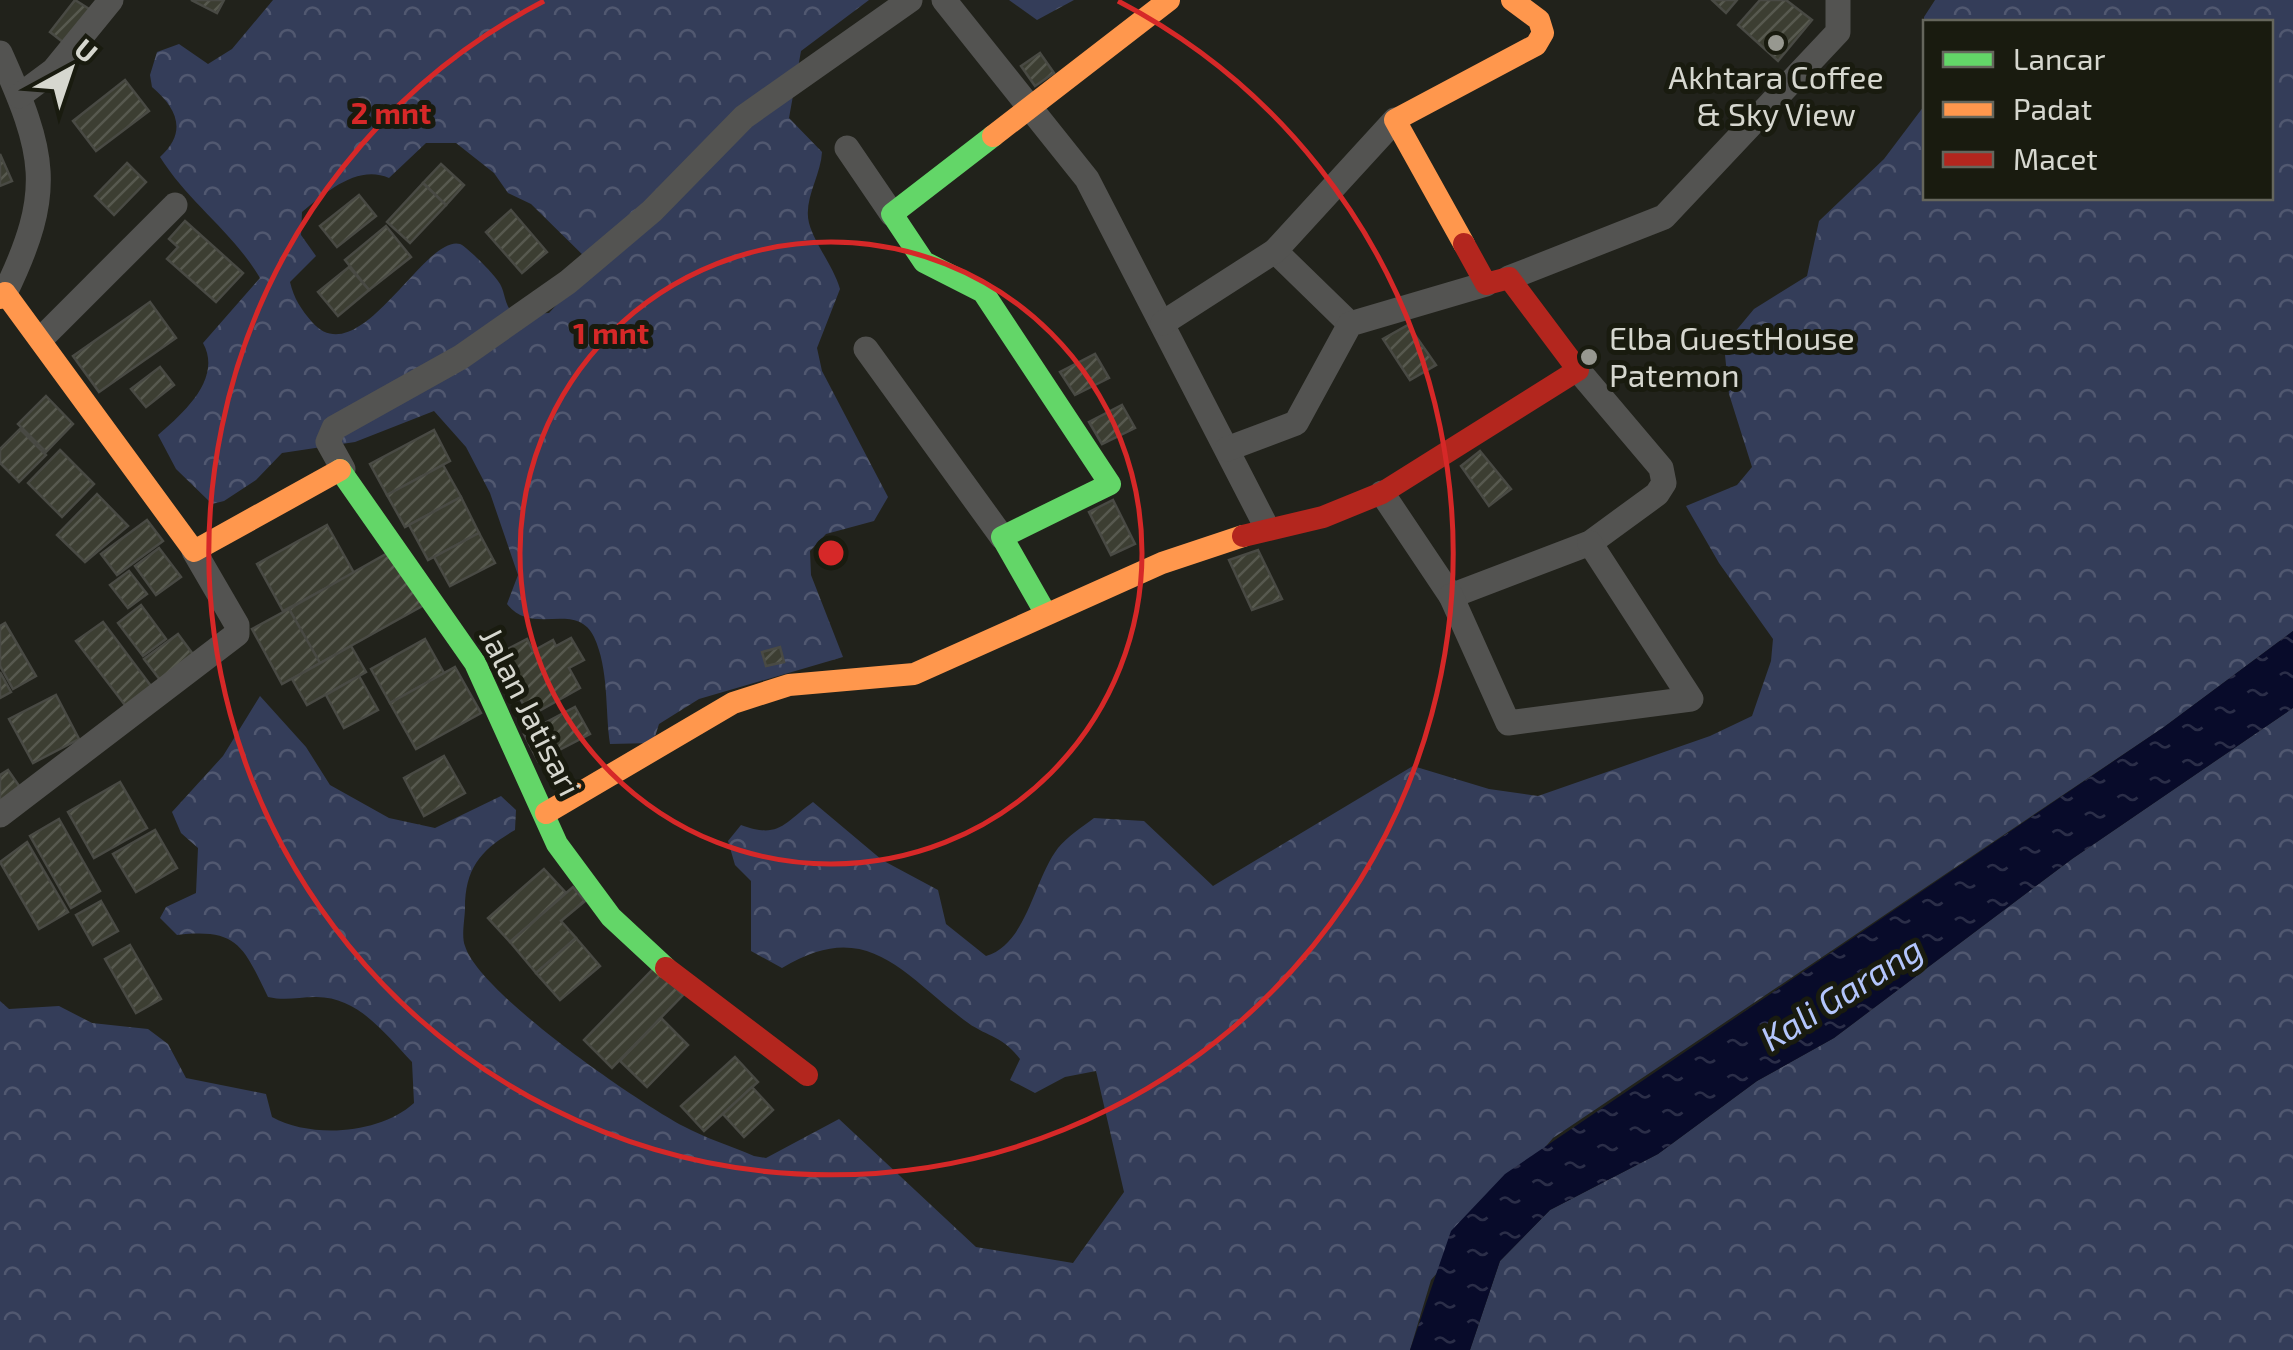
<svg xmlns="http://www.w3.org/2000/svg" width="2293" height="1350" font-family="'Exo 2',sans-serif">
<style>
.forest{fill:url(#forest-crowns);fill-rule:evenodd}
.water{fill:url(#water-ripples)}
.building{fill:url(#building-hatch);stroke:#494a44;stroke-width:2.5}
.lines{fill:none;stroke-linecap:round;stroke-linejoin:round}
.street{stroke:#535351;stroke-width:25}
.fast{stroke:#63d668;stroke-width:22}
.slow{stroke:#ff974d;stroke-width:22}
.jam{stroke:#b3261e;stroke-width:22}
.ring{fill:none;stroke:#d62828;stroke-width:5}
.poi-dot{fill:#979890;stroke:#191b0f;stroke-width:4}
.labels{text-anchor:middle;stroke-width:10;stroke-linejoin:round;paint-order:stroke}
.poi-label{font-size:32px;fill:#d6d7cf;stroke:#191b0f}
.street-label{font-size:32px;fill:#d6d7cf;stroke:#191b0f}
.water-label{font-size:35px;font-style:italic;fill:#b3c5fc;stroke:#191b0f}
.centre{fill:#d62828;stroke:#191b0f;stroke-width:5}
.ring-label{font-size:30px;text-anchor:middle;font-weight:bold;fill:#d62828;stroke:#191b0f;stroke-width:10;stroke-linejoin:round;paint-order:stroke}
</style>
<defs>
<pattern id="forest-crowns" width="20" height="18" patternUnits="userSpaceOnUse" patternTransform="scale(2.5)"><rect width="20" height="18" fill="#343d59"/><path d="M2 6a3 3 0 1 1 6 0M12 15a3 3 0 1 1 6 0" fill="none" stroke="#515870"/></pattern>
<pattern id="water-ripples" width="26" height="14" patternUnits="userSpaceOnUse" patternTransform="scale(2.5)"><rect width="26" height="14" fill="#080b2a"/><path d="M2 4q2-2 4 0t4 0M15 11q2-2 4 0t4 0" fill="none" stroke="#2b2e48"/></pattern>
<pattern id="building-hatch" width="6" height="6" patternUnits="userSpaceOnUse" patternTransform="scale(2.5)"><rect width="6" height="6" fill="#3c3e32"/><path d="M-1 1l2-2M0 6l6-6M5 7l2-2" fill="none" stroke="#57594f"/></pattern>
</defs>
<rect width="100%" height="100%" fill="#21221b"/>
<g class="forest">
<path d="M273 0H869L801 51 789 118 822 152C821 175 803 200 809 223 815 245 833 265 840 289L817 348 822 371 888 497 874 521 826 534 810 551 811 575 843 657 699 699 659 724 653 743 610 744C605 710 609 669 594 637 576 600 532 637 507 604L518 575 490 493 466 447 434 411 355 442 282 453 256 480 224 501 212 504 176 469 158 435C182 414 223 379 203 343L260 278C232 231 189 203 160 157 188 132 177 108 152 87L150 75 157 52 179 44 208 64 232 49ZM426 143H456L494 173 508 193 531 204 593 265 549 313 514 315C503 304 506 291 498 281 494 274 466 246 460 244 424 234 359 376 312 322 301 309 294 299 290 282L316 256 301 235 302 212C326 192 358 164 389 178Z"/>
<path d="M1009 0H1074L1037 20Z"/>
<path d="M1935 0H2293V631L2164 727 1553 1138 1431 1280 1410 1350H0V1001L9 1009 59 1006 92 1023 148 1029 168 1044 186 1078 266 1094 272 1117C312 1139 380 1134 414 1103L412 1062C385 1034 358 996 315 997 298 997 286 1001 268 997 243 946 238 928 177 935L160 918 166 907 196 893 198 848 181 833 172 812 223 756 260 696 306 747 330 785 389 818 435 828 501 796 516 810 515 830C482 849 465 867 465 908 465 918 461 936 465 946 480 994 636 1101 683 1126 705 1138 731 1146 754 1156L766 1158 839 1119 976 1247 1073 1263 1124 1192 1096 1071 1065 1077 1035 1093 1010 1080 1020 1059C1002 1035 986 1037 964 1020 900 971 866 917 782 968L751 951V881L735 865 728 841 741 825C779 839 783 824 813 802L882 860 938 890 946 924 986 956C1027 944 1033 881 1058 848 1067 837 1082 827 1094 818L1144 821 1213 886 1413 766 1489 789 1538 796 1710 736 1752 716 1771 661 1773 639 1719 563 1686 506 1737 485 1752 467 1729 394 1724 345 1754 309 1807 276 1819 221 1884 159 1924 106 1925 97 1926 198H2270V22H1926L1925 71 1924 17Z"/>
<path d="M2293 708V1350H1470L1500 1261 1550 1210 1658 1154 1757 1081 1834 1038 2072 859Z"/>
</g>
<path class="water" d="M2293 631V708L2072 859 1834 1038 1757 1081 1658 1154 1550 1210 1500 1261 1470 1350H1410L1451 1231 1505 1174 2164 727Z"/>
<g class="building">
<path d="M75 0 94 12 68 46 50 32Z"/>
<path d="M191 0H224L217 13Z"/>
<path d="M1712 0H1737L1726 13Z"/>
<path d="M1760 0H1786L1812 20 1778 61 1738 25Z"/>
<path d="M1040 53 1054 73 1035 86 1021 66Z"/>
<path d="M125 80 149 111 96 151 73 121Z"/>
<path d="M0 154 12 181 0 186Z"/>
<path d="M127 163 146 182 114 215 95 196Z"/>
<path d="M441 164 464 185 446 205 423 183Z"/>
<path d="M423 183 446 205 410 243 387 222Z"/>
<path d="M359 195 376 216 337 247 320 226Z"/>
<path d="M511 210 547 252 522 273 486 232Z"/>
<path d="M185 221 243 273 216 302 167 259 178 247 169 239Z"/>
<path d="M386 226 411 257 369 290 345 260Z"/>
<path d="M349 267 369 290 338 316 318 292Z"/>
<path d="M150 302 176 338 99 392 73 356Z"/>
<path d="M1408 325 1436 365 1410 380 1383 339Z"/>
<path d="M1095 354 1109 378 1075 395 1060 372Z"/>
<path d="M160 367 174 385 146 407 131 389Z"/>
<path d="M46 396 73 424 46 452 18 424Z"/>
<path d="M1122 405 1135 428 1102 444 1089 422Z"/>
<path d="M20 429 46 455 19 482 0 463V449Z"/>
<path d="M434 430 450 461 387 495 370 464Z"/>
<path d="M60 450 94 484 62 517 28 483Z"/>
<path d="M1480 451 1511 489 1489 506 1461 466Z"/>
<path d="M443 465 461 497 405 527 387 495Z"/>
<path d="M97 494 128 526 85 562 57 535Z"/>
<path d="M461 497 479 533 428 560 409 525Z"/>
<path d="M1113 500 1135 544 1111 555 1089 512Z"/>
<path d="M147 520 163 541 117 575 101 554Z"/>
<path d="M327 525 354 573 283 611 257 564Z"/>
<path d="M479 533 495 563 450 586 434 557Z"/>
<path d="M159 548 181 577 156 595 135 566Z"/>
<path d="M393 550 424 605 320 663 289 609Z"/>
<path d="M1258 550 1282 599 1252 610 1229 560Z"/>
<path d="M129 571 147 594 128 608 110 585Z"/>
<path d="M141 605 166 639 143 656 118 623Z"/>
<path d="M289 609 320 663 282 684 252 629Z"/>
<path d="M103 622 154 690 128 709 76 641Z"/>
<path d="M5 623 36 676 13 689 0 666V626Z"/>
<path d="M178 634 198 661 164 685 144 659Z"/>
<path d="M571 638 584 660 569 668 580 688 530 716 503 668 512 663 506 650 527 639 533 651 553 640 556 646Z"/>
<path d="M425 639 444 673 390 703 371 669Z"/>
<path d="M351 646 366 672 307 705 292 679Z"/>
<path d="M780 647 784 662 766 666 762 652Z"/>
<path d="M455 667 481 713 416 749 390 703Z"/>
<path d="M0 672 11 692 0 698Z"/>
<path d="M359 676 378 710 344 728 326 695Z"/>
<path d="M56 695 79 739 33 763 9 719Z"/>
<path d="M575 707 590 734 538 761 524 734Z"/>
<path d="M444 756 465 793 424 816 404 778Z"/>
<path d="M8 770 24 793 0 809V775Z"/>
<path d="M120 782 147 828 94 858 68 812Z"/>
<path d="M59 819 100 891 71 908 30 836Z"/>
<path d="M155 830 177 868 136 892 113 854Z"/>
<path d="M27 842 68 912 39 929 0 862Z"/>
<path d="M544 869 566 893 510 942 488 918Z"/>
<path d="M573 887 585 901 561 921 576 938 536 973 510 942Z"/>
<path d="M101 901 118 931 93 945 76 915Z"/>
<path d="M576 938 600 966 560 1000 536 973Z"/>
<path d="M130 945 161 999 136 1013 105 959Z"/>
<path d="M654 968 683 995 612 1068 584 1040Z"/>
<path d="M661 1018 688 1045 647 1087 620 1061Z"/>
<path d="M735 1057 758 1082 704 1131 681 1106Z"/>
<path d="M752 1087 773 1110 744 1137 723 1114Z"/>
</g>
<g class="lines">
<g class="street">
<path d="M944 0 1087 179 1267 528"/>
<path d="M0 53C45 153 55 190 5 293"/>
<path d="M19 96 54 70 111 0"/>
<path d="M847 148 892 214"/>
<path d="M1275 251 1350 324"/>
<path d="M1509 278 1664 217 1838 32V0"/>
<path d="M1163 323 1275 251 1395 120"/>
<path d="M43 337 175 205"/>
<path d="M866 349 1002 537"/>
<path d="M1227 449 1296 423 1350 324 1486 284"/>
<path d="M343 469 328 442 334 428 461 357 568 282 652 211 744 117 910 0"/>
<path d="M1382 493 1451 596 1590 543 1657 494 1664 483 1661 468 1578 370"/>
<path d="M1451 596 1508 723 1691 699 1590 543"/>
<path d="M0 815 237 634V625L194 551"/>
</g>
<g class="fast">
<path d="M993 136 892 214 924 262 983 292 1110 484 1002 537 1046 614"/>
<path d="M340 470 475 663 557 844 611 917 666 968"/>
</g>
<g class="slow">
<path d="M993 136 1169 0"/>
<path d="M1464 244 1395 120 1536 45 1543 33 1539 20 1512 0"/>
<path d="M0 298 5 293 194 551 340 470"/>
<path d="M546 813 733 703 789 685 914 674 1162 563 1243 536"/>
</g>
<g class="jam">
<path d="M1243 536 1323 517 1382 493 1578 370 1509 278 1486 284 1464 244"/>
<path d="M666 968 807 1075"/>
</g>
</g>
<g class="ring">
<circle cx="831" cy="553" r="311"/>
<path d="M1118 1A622 622 0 1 1 544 1"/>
</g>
<g class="poi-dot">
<circle cx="1776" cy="43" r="10"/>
<circle cx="1589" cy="357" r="10"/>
</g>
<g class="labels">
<g class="poi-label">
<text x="1776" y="89">Akhtara Coffee<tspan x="1776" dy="37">&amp; Sky View</tspan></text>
<text x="1609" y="350" text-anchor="start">Elba GuestHouse<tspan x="1609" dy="37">Patemon</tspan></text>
</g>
<g class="street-label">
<text transform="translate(530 712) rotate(63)" y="11">Jalan Jatisari</text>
</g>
<g class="water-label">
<text transform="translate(1842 994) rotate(-32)" y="12">Kali Garang</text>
</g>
</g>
<circle cx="831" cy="553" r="15" class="centre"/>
<g class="ring-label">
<text x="391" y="124">2 mnt</text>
<text x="611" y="344">1 mnt</text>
</g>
<rect x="1923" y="20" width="350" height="180" fill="#191b0f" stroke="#65665c" stroke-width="2.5"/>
<rect x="1943" y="52" width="50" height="15" fill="#63d668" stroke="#65665c" stroke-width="2.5"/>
<text x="2013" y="70" font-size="30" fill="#d6d7cf">Lancar</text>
<rect x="1943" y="102" width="50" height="15" fill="#ff974d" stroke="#65665c" stroke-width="2.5"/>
<text x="2013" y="120" font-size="30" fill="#d6d7cf">Padat</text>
<rect x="1943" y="152" width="50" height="15" fill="#b3261e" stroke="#65665c" stroke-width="2.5"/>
<text x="2013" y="170" font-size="30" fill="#d6d7cf">Macet</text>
<g transform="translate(70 70) rotate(40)" stroke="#191b0f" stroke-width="8" paint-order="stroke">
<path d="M0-8L18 38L0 25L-18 38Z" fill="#d6d7cf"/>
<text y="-15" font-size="28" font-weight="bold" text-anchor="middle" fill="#d6d7cf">U</text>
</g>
</svg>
